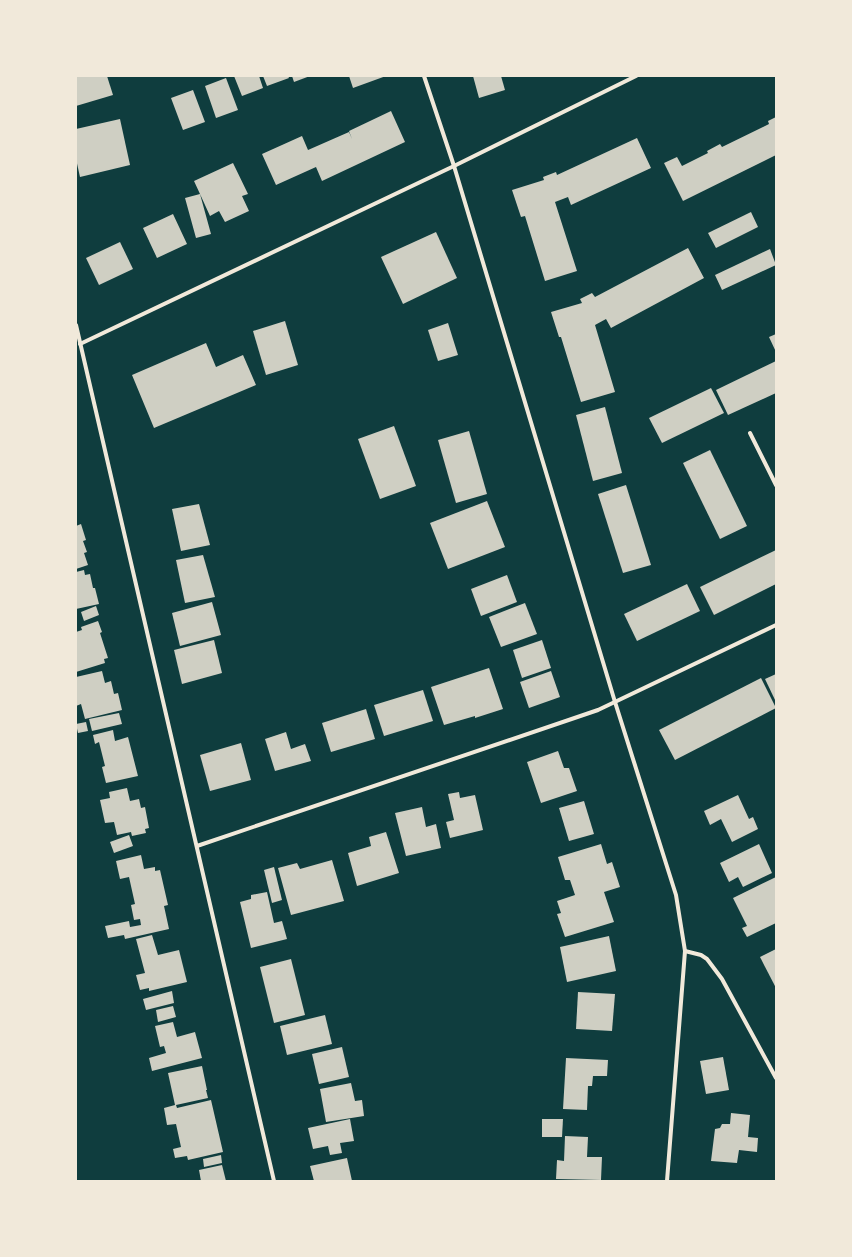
<svg xmlns="http://www.w3.org/2000/svg" width="852" height="1257" font-family="Lato,sans-serif">
<style>
.building{fill:#cfcfc3}
.lines{fill:none;stroke-linecap:round;stroke-linejoin:round}
.minor{stroke:#f1e9da;stroke-width:4}
</style>
<rect width="100%" height="100%" fill="#0f3d3e"/>
<g class="building">
<path d="M76 76H107L113 95 76 106Z"/>
<path d="M234 76H259L263 88 242 96Z"/>
<path d="M263 76H288L289 78 267 86Z"/>
<path d="M292 76H310L294 82Z"/>
<path d="M349 76H386L353 88Z"/>
<path d="M473 76H501L505 90 479 98Z"/>
<path d="M226 78 238 110 216 118 205 86Z"/>
<path d="M193 90 205 122 183 130 171 98Z"/>
<path d="M391 111 405 142 322 181 316 167 276 185 262 154 302 136 308 150 349 132 352 139 349 131 370 121 379 141 370 121Z"/>
<path d="M776 117V155L683 201 664 163 677 157 682 166 708 153 707 151 720 144 722 147 769 124 768 121Z"/>
<path d="M120 119 130 165 80 177 76 159V129Z"/>
<path d="M637 138 651 168 571 205 568 197 555 202 577 271 545 281 525 216 521 217 512 190 544 180 543 177 556 172 557 175Z"/>
<path d="M233 163 248 194 242 196 249 211 225 222 219 211 210 216 200 194 211 234 196 238 185 198 200 194 194 181Z"/>
<path d="M751 212 758 227 716 248 708 233Z"/>
<path d="M173 214 187 244 157 258 143 228Z"/>
<path d="M436 232 457 278 403 304 381 257Z"/>
<path d="M120 242 133 269 99 285 86 258Z"/>
<path d="M688 248 704 278 611 328 606 319 595 325 615 392 581 402 561 337H559L551 312 582 303 580 299 592 293 595 297Z"/>
<path d="M770 249 776 265 722 290 715 275Z"/>
<path d="M285 321 298 365 266 375 253 331Z"/>
<path d="M448 323 458 355 438 361 428 330Z"/>
<path d="M776 334V352L769 337Z"/>
<path d="M206 343 216 367 243 355 256 385 154 428 132 375Z"/>
<path d="M776 361V393L728 415 716 390Z"/>
<path d="M711 388 724 413 662 443 649 418Z"/>
<path d="M605 407 622 473 593 481 576 415Z"/>
<path d="M394 426 416 486 380 499 358 439Z"/>
<path d="M469 431 487 494 456 503 438 440Z"/>
<path d="M710 450 747 526 720 539 683 463Z"/>
<path d="M626 485 651 565 623 573 598 494Z"/>
<path d="M487 501 505 547 448 569 430 523Z"/>
<path d="M199 504 210 545 181 551 172 509Z"/>
<path d="M81 524 86 540 83 541 87 552 84 553 88 565 76 569V526Z"/>
<path d="M776 550V584L714 615 700 587Z"/>
<path d="M203 555 215 597 185 603 176 560Z"/>
<path d="M84 570 85 575 90 574 93 588H95L99 604 76 609V572Z"/>
<path d="M507 575 517 602 481 616 471 589Z"/>
<path d="M687 584 700 611 637 641 624 614Z"/>
<path d="M212 602 221 635 180 646 172 613Z"/>
<path d="M525 603 537 634 501 647 489 617Z"/>
<path d="M96 606 99 615 84 621 81 612Z"/>
<path d="M98 621 102 632 100 633 108 658 104 659 105 663 76 672V632L82 630 81 627Z"/>
<path d="M214 640 222 673 182 684 174 650Z"/>
<path d="M542 640 551 668 522 678 513 650Z"/>
<path d="M489 668 503 709 475 718V716L444 725 431 687Z"/>
<path d="M102 671 105 683 111 681 114 694 118 693 122 710 85 719 81 704 76 706V691L77 690 76 677Z"/>
<path d="M551 671 560 697 529 708 520 682Z"/>
<path d="M776 674V702L765 679Z"/>
<path d="M761 678 776 708 675 760 659 730Z"/>
<path d="M423 690 433 721 384 736 374 705Z"/>
<path d="M366 709 375 739 331 752 322 723Z"/>
<path d="M119 713 122 724 92 731 89 719Z"/>
<path d="M86 722 88 731 78 733 76 724Z"/>
<path d="M113 730 115 741 128 737 138 776 106 783 102 767 105 766 99 742 95 744 93 735Z"/>
<path d="M286 732 291 749 305 744 311 761 275 771 265 739Z"/>
<path d="M241 743 251 780 210 791 200 755Z"/>
<path d="M558 751 564 768H569L577 791 541 803 527 762Z"/>
<path d="M127 788 130 801 139 799 141 808 145 807 149 828 145 829 146 833 132 836 131 832 117 835 114 822 105 823 100 800 110 798 109 792Z"/>
<path d="M459 792 460 798 475 795 483 830 450 838 446 822 454 820 448 794Z"/>
<path d="M738 795 749 819 753 817 758 829 732 842 721 819 710 825 704 811Z"/>
<path d="M584 801 594 834 569 841 559 808Z"/>
<path d="M422 807 426 827 436 824 441 848 406 856 395 813Z"/>
<path d="M386 832 399 873 357 886 348 853 371 846 369 837Z"/>
<path d="M129 835 133 846 114 853 110 842Z"/>
<path d="M601 844 607 864 612 862 620 887 604 892 614 922 565 937 557 914 561 913 557 901 575 895 570 880H565L558 857Z"/>
<path d="M759 844 772 873 743 887 738 877 729 882 720 863Z"/>
<path d="M141 855 144 869 155 867V871L160 870 168 905 164 906 169 929 125 939 124 935 108 938 105 926 129 921 130 927 141 925 140 919 134 920 131 905 135 904 129 877 120 879 116 861Z"/>
<path d="M332 860 344 901 291 915 278 868 297 863 300 869Z"/>
<path d="M274 867 282 900 272 903 264 870Z"/>
<path d="M776 877V923L747 937 742 928 747 926 733 898Z"/>
<path d="M267 892 274 923 282 921 287 939 251 948 240 902 251 899V895Z"/>
<path d="M152 935 158 955 179 950 187 982 149 991V988L140 990 136 975 145 973 136 939Z"/>
<path d="M609 936 616 971 567 982 560 947Z"/>
<path d="M776 949V988L760 957Z"/>
<path d="M291 959 305 1015 274 1023 260 967Z"/>
<path d="M172 991 174 1003 146 1010 143 999Z"/>
<path d="M578 992 615 994 612 1031 576 1029Z"/>
<path d="M173 1006 176 1017 158 1022 156 1010Z"/>
<path d="M325 1015 332 1044 287 1055 280 1026Z"/>
<path d="M173 1022 177 1037 195 1032 202 1058 152 1071 149 1058 166 1053 164 1046 160 1047 155 1026Z"/>
<path d="M342 1047 349 1077 319 1084 312 1054Z"/>
<path d="M723 1057 729 1090 706 1094 700 1061Z"/>
<path d="M566 1058 608 1060 607 1076H593L592 1086H588L587 1110 563 1109Z"/>
<path d="M202 1066 207 1090H206L208 1098 176 1105 177 1108 211 1100 223 1152 188 1160 187 1156 175 1158 173 1149 181 1147 176 1124 167 1125 164 1108 175 1105 168 1073Z"/>
<path d="M351 1083 355 1101 362 1100 364 1116 326 1122 320 1089Z"/>
<path d="M731 1113 750 1115 748 1137 758 1138 757 1152 739 1150 737 1163 711 1161 715 1129 720 1128 722 1124H730Z"/>
<path d="M350 1119 354 1141 340 1143 342 1153 330 1155 328 1146 313 1149 308 1128Z"/>
<path d="M542 1119H563L562 1137H542Z"/>
<path d="M565 1136 588 1137 587 1157H602L601 1180 556 1179 557 1160 564 1161Z"/>
<path d="M221 1155 222 1163 204 1167 203 1159Z"/>
<path d="M347 1158 352 1181H314L310 1166Z"/>
<path d="M222 1165 226 1181H201L199 1170Z"/>
</g>
<g class="lines">
<g class="minor">
<path d="M424 76 454 166 615 702 676 895 685 951 667 1181"/>
<path d="M76 325 274 1181"/>
<path d="M80 344 454 166 636 76"/>
<path d="M750 433 776 485"/>
<path d="M197 846 598 710 776 625"/>
<path d="M685 951 701 955 707 959 722 979 776 1078"/>
</g>
</g>
<rect width="852" height="1257" fill="none" stroke="#f1e9da" stroke-width="154"/>
</svg>
